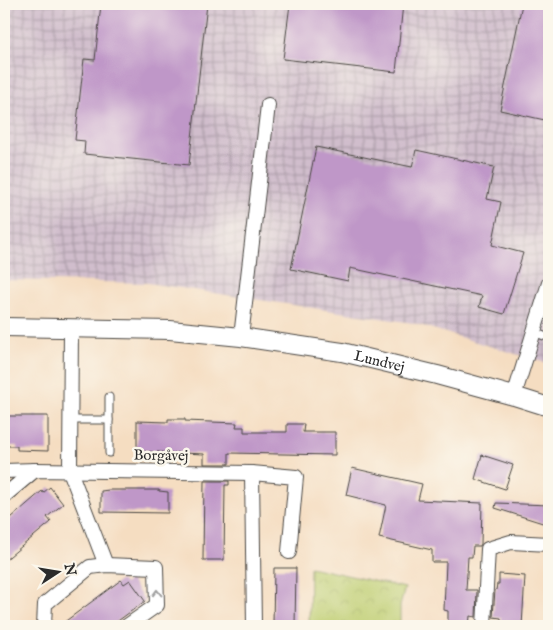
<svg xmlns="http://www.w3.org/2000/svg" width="553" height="630" font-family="'IM FELL English',serif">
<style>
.industrial{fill:url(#industrial-grid)}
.park{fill:url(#park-crowns);stroke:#747c4d}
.building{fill:#bf97c8}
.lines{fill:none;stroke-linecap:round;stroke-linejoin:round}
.service-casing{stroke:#494642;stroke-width:9}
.minor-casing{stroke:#494642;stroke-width:16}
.tertiary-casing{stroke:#494642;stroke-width:20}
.service{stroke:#fff;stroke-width:7}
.minor{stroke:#fff;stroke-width:14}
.tertiary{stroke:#fff;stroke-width:18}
.oneway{stroke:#a0a0a0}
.labels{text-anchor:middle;stroke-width:5;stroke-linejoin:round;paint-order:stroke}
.street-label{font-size:15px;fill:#2b2b2b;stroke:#fbf7ec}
</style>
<defs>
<pattern id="industrial-grid" width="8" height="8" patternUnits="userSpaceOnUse" patternTransform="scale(1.25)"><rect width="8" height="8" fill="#d0bdcc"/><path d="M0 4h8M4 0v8" fill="none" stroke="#a99aa6"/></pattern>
<pattern id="park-crowns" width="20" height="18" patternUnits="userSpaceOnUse" patternTransform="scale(1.25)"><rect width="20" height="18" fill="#becd6f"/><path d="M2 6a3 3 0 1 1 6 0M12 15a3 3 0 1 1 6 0" fill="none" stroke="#a3b060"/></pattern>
</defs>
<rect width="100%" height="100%" fill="#fbf7ec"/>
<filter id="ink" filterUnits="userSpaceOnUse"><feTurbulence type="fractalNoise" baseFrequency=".02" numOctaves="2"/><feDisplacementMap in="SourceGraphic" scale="10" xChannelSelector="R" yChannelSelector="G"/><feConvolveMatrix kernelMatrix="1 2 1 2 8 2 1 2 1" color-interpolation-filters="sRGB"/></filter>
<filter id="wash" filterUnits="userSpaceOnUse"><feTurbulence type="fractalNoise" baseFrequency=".0096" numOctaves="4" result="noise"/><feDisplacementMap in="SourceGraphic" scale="20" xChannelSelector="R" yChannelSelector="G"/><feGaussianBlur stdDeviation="1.12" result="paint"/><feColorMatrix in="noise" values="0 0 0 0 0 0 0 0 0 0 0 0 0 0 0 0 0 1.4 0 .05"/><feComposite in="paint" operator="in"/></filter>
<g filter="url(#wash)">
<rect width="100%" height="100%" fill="#f5ddc1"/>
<path class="industrial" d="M4 4H549V364L413 323 148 283 4 280Z"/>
<path class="park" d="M310 567 405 588 400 606V626H309Z"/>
<g id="blocks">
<g class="building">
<path d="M101 4H207L189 165 84 154 85 141 75 140 84 59 95 60Z"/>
<path d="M290 4H403L396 72 283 59Z"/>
<path d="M522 4H549V121L500 110Z"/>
<path d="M316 147 412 167 416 150 494 167 487 199 501 202 492 245 523 253 504 314 479 307 482 296 350 268 348 281 291 269Z"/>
<path d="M5 416H48V451L17 450V446H4Z"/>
<path d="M168 419H185V421L237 423 236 427H244V432H287V424H304L303 432H335V455L229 453V464H204V454L137 451V421L168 422Z"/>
<path d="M482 455 513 465 505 489 475 479Z"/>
<path d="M352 468 422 484 418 500 482 503 481 544 480 546H473L472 557H468L466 590H477L476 617 470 616 469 626H448V611L444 610 446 562H432V550L379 538 386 505 346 495Z"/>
<path d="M204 481H229V485H225L224 560H203Z"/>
<path d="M50 487 63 504 47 517 51 522 4 561V524L42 491 43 493Z"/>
<path d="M109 490H159V491L168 492V513L101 512V491Z"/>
<path d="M496 503 549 505V525L495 508Z"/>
<path d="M274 568H296L295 626H273Z"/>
<path d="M499 574 525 576 522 626H501V618L493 617 495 590H496L497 584H499Z"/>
<path d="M121 580 124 584 130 580 145 601 111 626H59Z"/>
</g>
</g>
</g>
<g filter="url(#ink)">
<use href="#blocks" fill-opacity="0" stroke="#494642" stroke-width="1"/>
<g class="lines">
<defs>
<g id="service">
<path d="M534 332 549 338"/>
<path d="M70 420H109"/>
<path d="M109 453V397"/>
</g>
<g id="minor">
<path d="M71 328 70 471 106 565"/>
<path d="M241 337 268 105"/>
<path d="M514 396 549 283"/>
<path d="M4 471 35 470 252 473 296 477 289 552"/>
<path d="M252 473 254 626"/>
<path d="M4 496 35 470"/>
<path d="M44 626 45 604 90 567 106 565 156 567 157 605 127 626"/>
<path d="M484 626 488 549 511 542 549 544"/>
</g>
<g id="tertiary">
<path id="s1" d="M4 327 170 330 241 337 342 352 437 375 514 396 549 407"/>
</g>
</defs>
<use href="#service" class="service-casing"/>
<use href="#minor" class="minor-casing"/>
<use href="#tertiary" class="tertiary-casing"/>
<use href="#service" class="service"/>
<use href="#minor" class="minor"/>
<use href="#tertiary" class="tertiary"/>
</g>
<defs><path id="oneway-chevron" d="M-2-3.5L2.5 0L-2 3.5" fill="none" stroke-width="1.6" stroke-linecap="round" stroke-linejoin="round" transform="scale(1.25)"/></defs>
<use class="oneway" href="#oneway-chevron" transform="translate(157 593) rotate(-91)"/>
</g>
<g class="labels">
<g class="street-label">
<text dy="5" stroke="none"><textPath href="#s1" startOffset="378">Lundvej</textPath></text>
<text transform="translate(161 455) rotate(1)" y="5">Borgåvej</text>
</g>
</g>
<rect width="553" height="630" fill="none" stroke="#fbf7ec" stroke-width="20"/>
<g transform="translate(58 572) rotate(78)" stroke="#fbf7ec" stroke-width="4" paint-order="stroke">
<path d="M0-4L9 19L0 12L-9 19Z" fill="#2b2b2b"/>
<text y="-8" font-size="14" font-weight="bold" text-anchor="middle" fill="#2b2b2b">N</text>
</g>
</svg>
